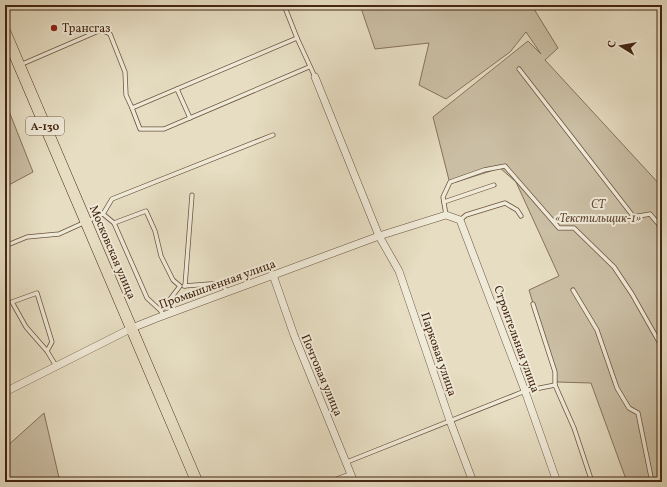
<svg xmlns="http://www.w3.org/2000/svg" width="667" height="487" font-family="Vollkorn,serif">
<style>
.green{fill:#cabea4;stroke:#87725b}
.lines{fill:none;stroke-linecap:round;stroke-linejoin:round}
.service-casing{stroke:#6c543e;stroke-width:5}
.minor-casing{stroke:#6c543e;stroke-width:8}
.trunk-casing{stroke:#442612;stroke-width:12}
.service{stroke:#efe9d7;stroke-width:3.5}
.minor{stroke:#efe9d7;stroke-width:7}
.trunk{stroke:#e6ddc2;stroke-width:11}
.poi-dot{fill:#8f2418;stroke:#efe9d7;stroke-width:1.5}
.labels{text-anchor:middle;stroke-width:4;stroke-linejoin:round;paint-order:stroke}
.shield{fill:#efe9d7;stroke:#77604d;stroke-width:1}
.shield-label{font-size:11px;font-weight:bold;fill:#442612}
.poi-label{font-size:12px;fill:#442612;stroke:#efe9d7;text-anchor:start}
.park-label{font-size:12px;font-style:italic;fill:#664c36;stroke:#efe9d7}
.street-label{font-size:12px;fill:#442612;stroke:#efe9d7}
</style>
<rect width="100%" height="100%" fill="#e6ddc2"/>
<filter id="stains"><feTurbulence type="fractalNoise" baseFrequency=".005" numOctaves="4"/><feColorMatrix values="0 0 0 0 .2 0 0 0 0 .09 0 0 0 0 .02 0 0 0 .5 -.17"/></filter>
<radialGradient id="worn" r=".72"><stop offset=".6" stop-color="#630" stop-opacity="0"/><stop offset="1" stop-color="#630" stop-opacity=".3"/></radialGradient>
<g class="green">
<path d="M360 5H518L534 9 558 48 545 60 662 187V482H627L591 383 557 382 529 290 559 276 516 182 500 168 450 184 433 117 528 41 541 54 526 32 510 52 446 99 419 85 429 43 375 49Z"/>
<path d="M5 101 33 172 5 187Z"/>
<path d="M44 413 60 482H5V448Z"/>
</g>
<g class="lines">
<defs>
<g id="service">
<path d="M284 5 297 38 315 77"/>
<path d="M20 65 101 30 110 34 125 72 126 95 132 108 297 38"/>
<path d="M519 69 633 216H639L650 214 662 228"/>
<path d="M177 89 190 118"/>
<path d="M132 108 140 129H164L309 67"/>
<path d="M444 202 494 185"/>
<path d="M103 214 112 199 273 135"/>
<path d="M446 215 443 197 450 182 484 170 505 166 559 228H574L614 267 632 294 662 347"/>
<path d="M460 220 466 215 505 203 517 210 521 216"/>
<path d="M114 223 146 211 155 231 161 256 173 280 180 286 161 311"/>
<path d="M5 246 27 237 59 234 103 214 114 223 147 298 161 311 163 315"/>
<path d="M184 286 222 283 227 292"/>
<path d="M185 286 192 195"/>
<path d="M573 290 597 330 617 388 629 408 638 413 652 482"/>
<path d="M533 304 555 372V385L574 428 592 482"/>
<path d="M47 351 26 327 12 302 37 293 52 342 47 351 56 366"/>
<path d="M347 462 525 391 555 385"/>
<path d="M183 482H194"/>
<path d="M329 482 350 474"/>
</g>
<g id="minor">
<path d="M315 77 379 236 399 271 450 421 473 482"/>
<path d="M273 275 294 335 354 482"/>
<path d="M5 392 132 328 157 318 379 236 446 215 460 220 525 391 557 482"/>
</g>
<path id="trunk" d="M5 32 197 482"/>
</defs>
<use href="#service" class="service-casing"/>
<use href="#minor" class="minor-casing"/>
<use href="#trunk" class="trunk-casing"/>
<use href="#service" class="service"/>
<use href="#minor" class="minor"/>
<use href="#trunk" class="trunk"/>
</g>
<circle class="poi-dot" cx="54" cy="28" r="4"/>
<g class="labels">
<rect class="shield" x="26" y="117" width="38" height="18" rx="3"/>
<g class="shield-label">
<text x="45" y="130">А-130</text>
</g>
<g class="poi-label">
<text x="62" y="32">Трансгаз</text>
</g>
<g class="park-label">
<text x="598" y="208">СТ<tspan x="598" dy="14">«Текстильщик-1»</tspan></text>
</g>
<g class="street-label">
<text transform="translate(113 252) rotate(67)" y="4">Московская улица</text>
<text transform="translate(217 284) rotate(-20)" y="4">Промышленная улица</text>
<text transform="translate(517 339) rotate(70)" y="4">Строительная улица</text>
<text transform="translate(439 354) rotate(71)" y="4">Парковая улица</text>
<text transform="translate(322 375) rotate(67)" y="4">Почтовая улица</text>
</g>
</g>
<rect width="667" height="487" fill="none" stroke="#e6ddc2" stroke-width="20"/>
<rect x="6" y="6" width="655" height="475" fill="none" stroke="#442612" stroke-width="2"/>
<rect x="10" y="10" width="647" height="467" fill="none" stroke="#442612"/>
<g transform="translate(621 46) rotate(281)" stroke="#efe9d7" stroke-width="3" paint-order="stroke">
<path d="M0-3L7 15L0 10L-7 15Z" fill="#442612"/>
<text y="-6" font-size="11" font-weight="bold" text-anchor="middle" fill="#442612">С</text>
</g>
<rect width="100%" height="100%" filter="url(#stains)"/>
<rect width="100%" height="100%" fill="url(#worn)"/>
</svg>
